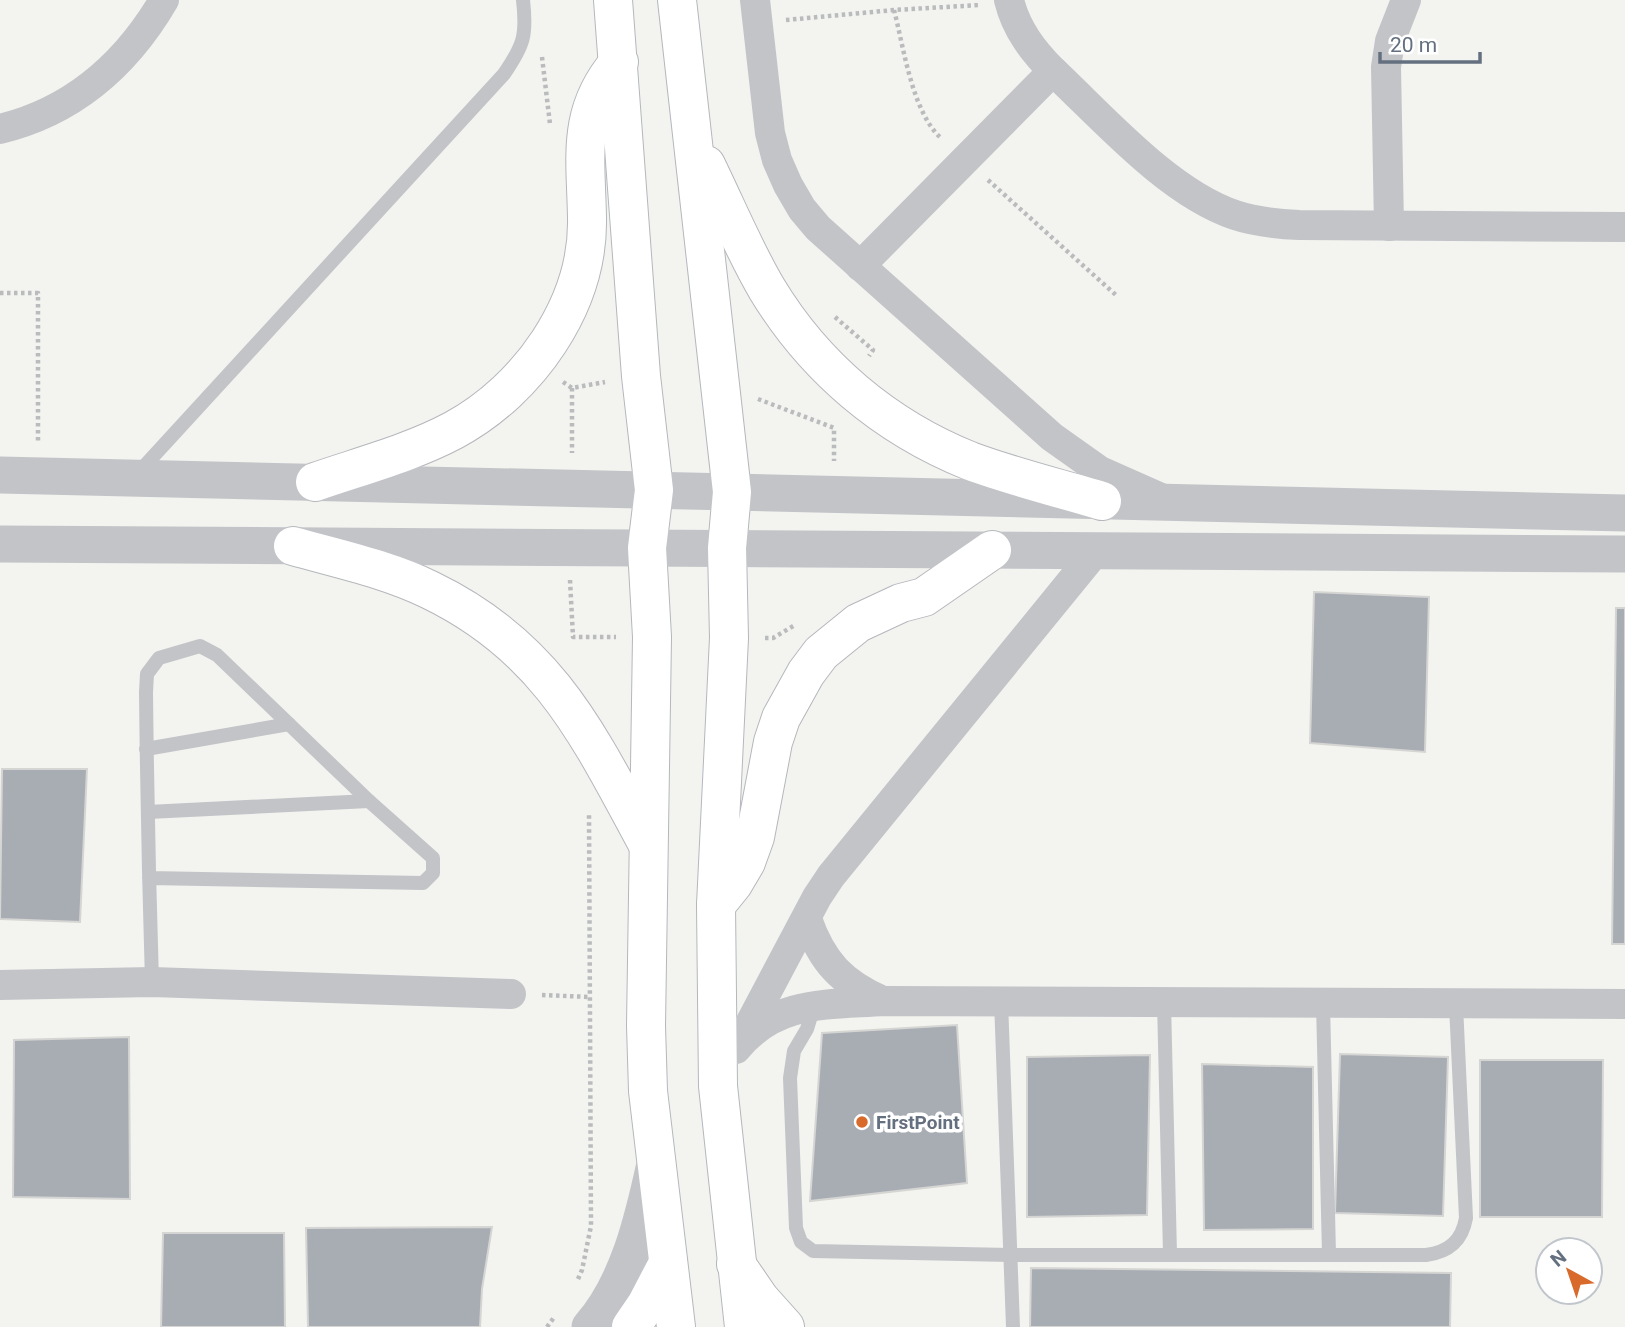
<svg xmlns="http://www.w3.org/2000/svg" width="1625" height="1327" font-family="Roboto,sans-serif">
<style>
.building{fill:#a8adb4;stroke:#d5d5d3;stroke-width:2}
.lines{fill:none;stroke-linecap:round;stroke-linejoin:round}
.secondary-casing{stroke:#b4b7bc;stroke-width:40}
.primary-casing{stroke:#b2b6b9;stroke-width:40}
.path{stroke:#b9bbbd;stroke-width:4.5;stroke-dasharray:3.5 3.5;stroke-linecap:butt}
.service{stroke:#c2c4c8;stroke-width:14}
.minor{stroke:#c2c4c8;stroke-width:30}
.tertiary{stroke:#c2c4c8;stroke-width:37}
.secondary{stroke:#fff;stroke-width:38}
.primary{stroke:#fff;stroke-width:38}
.poi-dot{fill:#d86b2b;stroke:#fff;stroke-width:2.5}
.labels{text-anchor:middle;stroke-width:7;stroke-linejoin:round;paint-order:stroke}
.poi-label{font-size:19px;font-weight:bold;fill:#64707f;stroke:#fff;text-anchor:start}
</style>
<rect width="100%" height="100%" fill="#f3f4f0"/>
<g class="building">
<path d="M1314 592 1429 597 1425 752 1310 743Z"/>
<path d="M1616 608H1625V944H1612Z"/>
<path d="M2 769H87L80 922 0 919Z"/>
<path d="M957 1025 967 1183 810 1201 822 1033Z"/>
<path d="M129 1037 130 1199 13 1197 14 1040Z"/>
<path d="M1340 1054 1448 1057 1443 1216 1335 1213Z"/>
<path d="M1150 1055 1147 1215 1027 1217V1057Z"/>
<path d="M1480 1060H1603L1602 1217H1480Z"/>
<path d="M1202 1064 1313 1067V1229L1204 1230Z"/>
<path d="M492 1227 482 1289 480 1327H308L306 1228Z"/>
<path d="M163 1233H284L285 1327H161Z"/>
<path d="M1031 1268 1451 1273 1450 1327H1030Z"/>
</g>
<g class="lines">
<defs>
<g id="secondary">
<path d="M613 0 641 376 654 490 647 548 652 637 646 1026 648 1091 676 1327"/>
<path d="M677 0 732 492 727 548 729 638 716 905 718 1086 744 1327"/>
<path d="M706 165C726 206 744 250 767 289 814 367 885 427 970 461 1013 477 1059 488 1102 501"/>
<path d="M315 482C361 466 411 453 454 430 528 390 589 305 587 218 586 157 576 112 619 62"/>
<path d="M293 546C339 559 387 569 430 590 548 647 588 734 647 843"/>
<path d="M716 905 733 884 746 862 755 837 773 742 781 718 806 673 821 653 858 623 901 603 924 597 992 550"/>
</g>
<g id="primary">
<path d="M736 1264 760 1299 785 1327"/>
<path d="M631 1327 646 1305 668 1263"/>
</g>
</defs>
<use href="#secondary" class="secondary-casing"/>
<use href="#primary" class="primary-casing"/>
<g class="path">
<path d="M894 10C904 48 912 113 942 139"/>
<path d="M786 20 894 10 980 5"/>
<path d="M542 57 550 124"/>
<path d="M988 180 1117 296"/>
<path d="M0 293H38V443"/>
<path d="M835 317 873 350 869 356"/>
<path d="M563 382 572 388 605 382"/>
<path d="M572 388V453"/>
<path d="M758 399 834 428V461"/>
<path d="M570 580 573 637H616"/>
<path d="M765 638H773L795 625"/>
<path d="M542 995 590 997"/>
<path d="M578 1279 582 1270 591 1226 589 814"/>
<path d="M547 1327 555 1316"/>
</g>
<g class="service">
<path d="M138 473 504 74C524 45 527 35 523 0"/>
<path d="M146 749 289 724"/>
<path d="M148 812 369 801"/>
<path d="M149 878 423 883 433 873V858L369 801 217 655 200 646 159 658 147 674 146 692C147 788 149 885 152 982"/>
<path d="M1001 1001 1013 1327"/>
<path d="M1164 1002 1170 1254"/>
<path d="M1323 1004 1329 1254"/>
<path d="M814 1006 807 1029 794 1051 790 1078 796 1228 801 1242 813 1251 1010 1255H1426C1449 1252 1462 1241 1466 1218L1456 1005"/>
</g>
<g class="minor">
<path d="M755 0 770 133 777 160 788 185 802 209 818 228 1052 437 1100 471 1161 498"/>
<path d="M1009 0C1016 29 1033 51 1053 71 1104 119 1169 193 1235 215 1256 222 1277 224 1299 225L1625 227"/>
<path d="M0 129C74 111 126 65 164 0"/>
<path d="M1389 226 1386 67 1390 41 1406 0"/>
<path d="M860 266 1053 71"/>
<path d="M807 919C822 962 842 983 883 1001"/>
<path d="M0 985 152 982 511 994"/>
<path d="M745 1033 817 897 831 876 1096 551"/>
<path d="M736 1049C776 1000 826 1005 884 1001L1625 1004"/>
</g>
<g class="tertiary">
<path d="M0 475 1625 513"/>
<path d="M0 544 1625 554"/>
<path d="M590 1327C628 1284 643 1219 655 1164"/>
</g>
<use href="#secondary" class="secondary"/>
<use href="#primary" class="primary"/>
</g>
<circle class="poi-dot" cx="862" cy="1122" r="7"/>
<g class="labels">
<g class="poi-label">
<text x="876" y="1129">FirstPoint</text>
</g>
</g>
<g transform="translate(1569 1271) rotate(320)"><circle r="33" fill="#ffffff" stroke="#c1c6cc" stroke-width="2"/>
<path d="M0-5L12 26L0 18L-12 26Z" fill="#d86b2b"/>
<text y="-10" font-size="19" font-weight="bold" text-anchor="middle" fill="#64707f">N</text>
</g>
<path d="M1380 52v10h100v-10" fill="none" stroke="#64707f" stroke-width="3.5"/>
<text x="1390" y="52" font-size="21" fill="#64707f" stroke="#ffffff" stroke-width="5" paint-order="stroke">20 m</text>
</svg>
